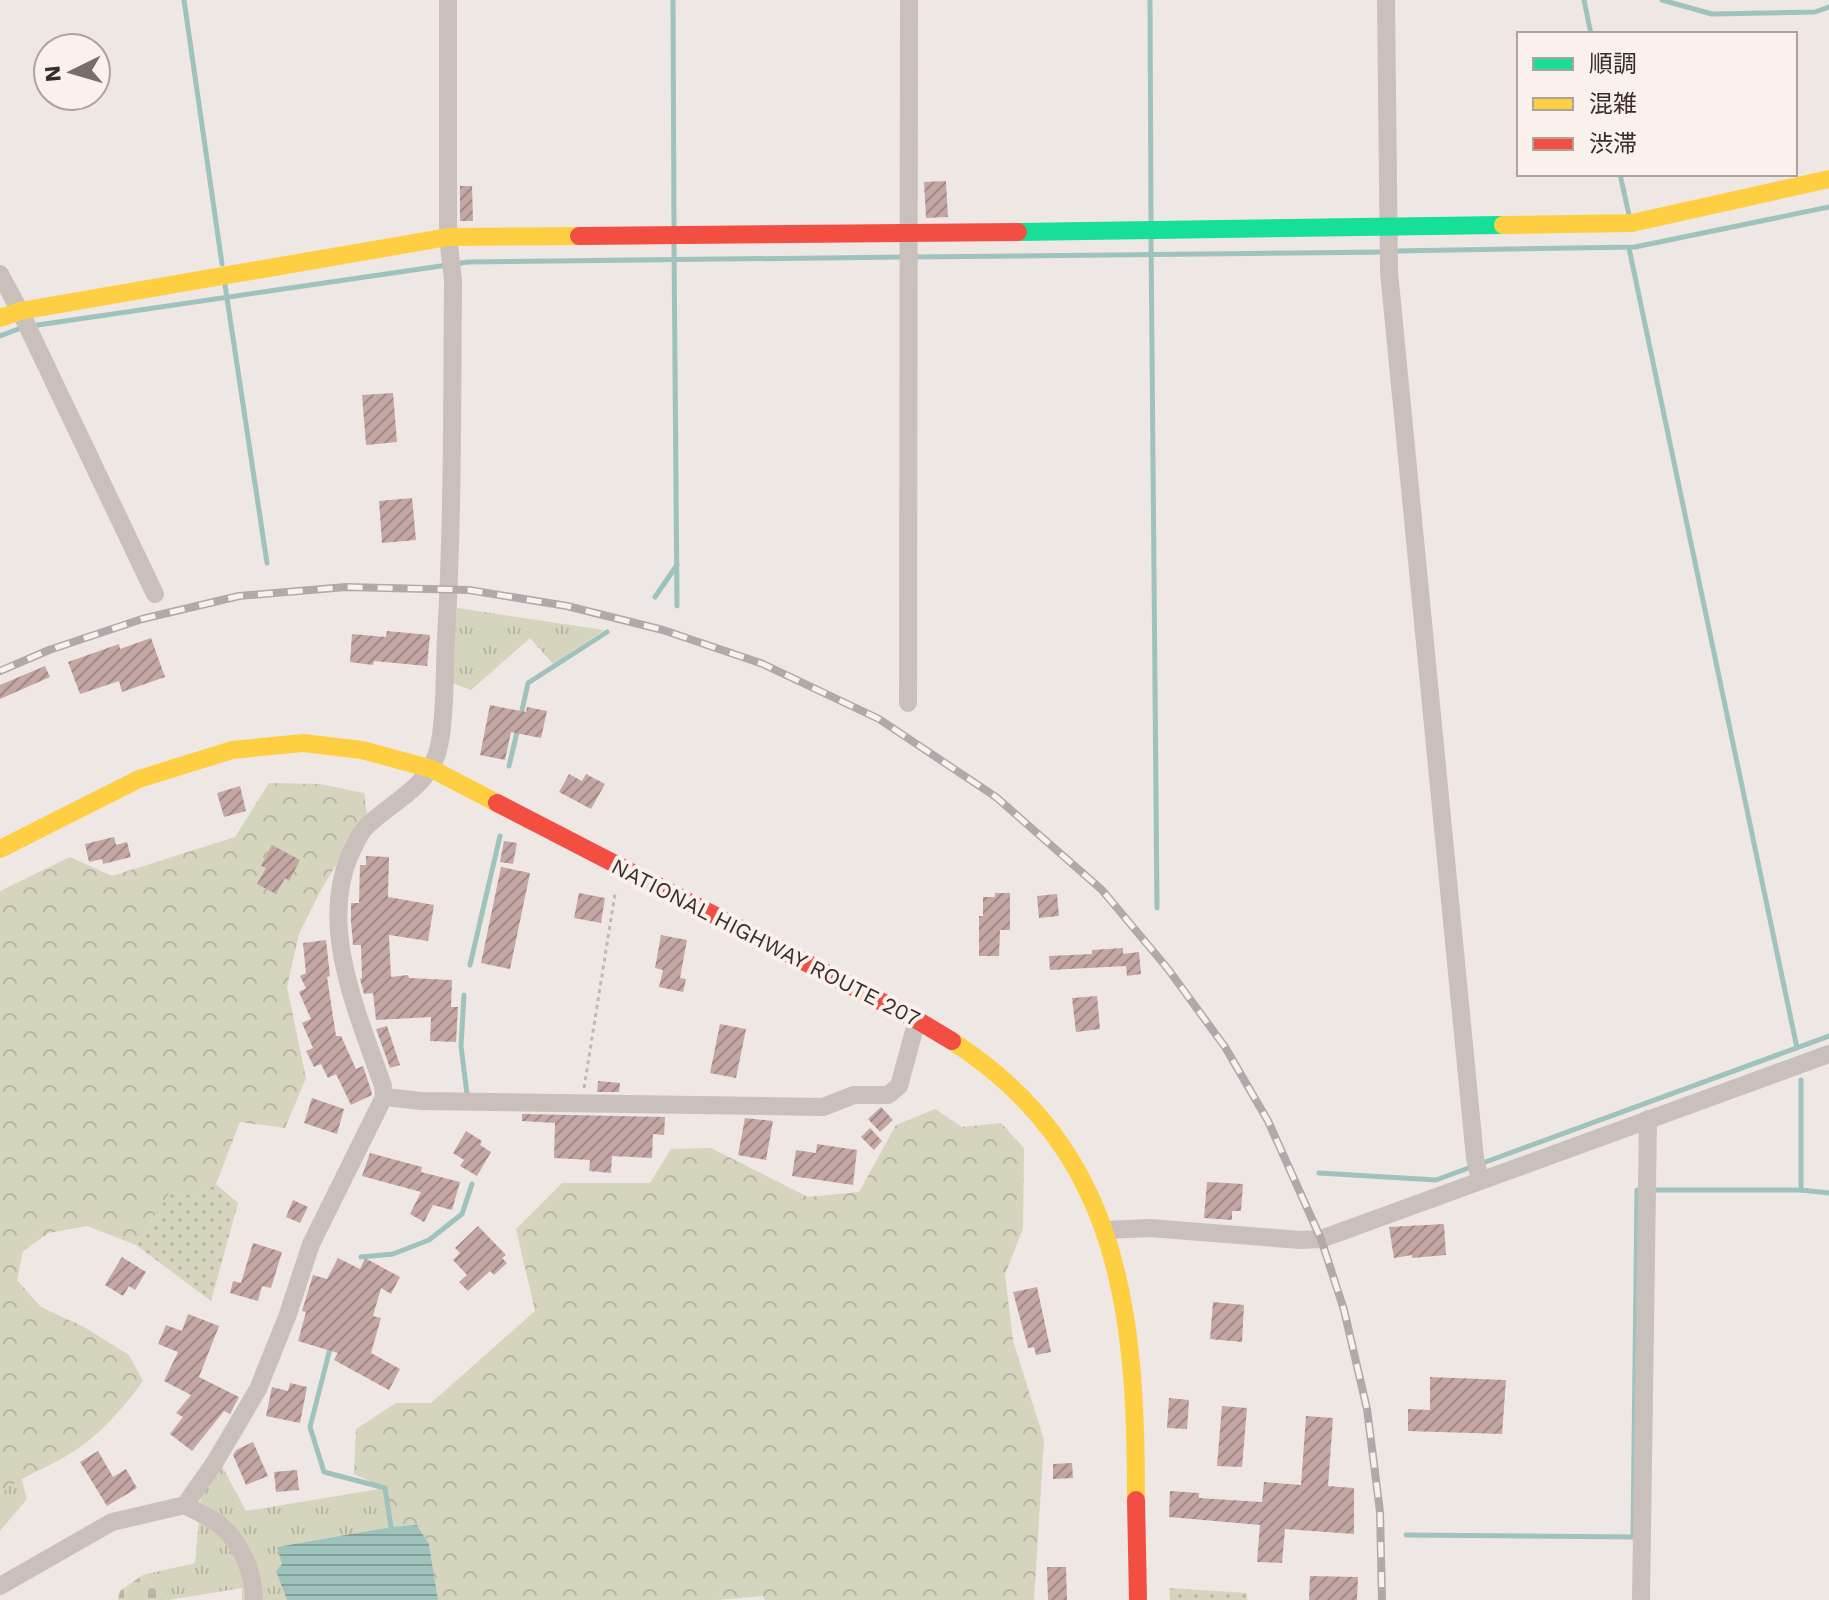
<svg xmlns="http://www.w3.org/2000/svg" width="1829" height="1600" font-family="'Work Sans','Noto Sans JP',sans-serif">
<style>
.grass{fill:url(#grass-tufts)}
.forest{fill:url(#forest-crowns)}
.cemetery{fill:url(#cemetery-stones)}
.garden{fill:url(#garden-dots)}
.water{fill:url(#water-rules)}
.lines{fill:none;stroke-linecap:round;stroke-linejoin:round}
.stream{stroke:#9ec3bc;stroke-width:5}
.building{fill:url(#building-hatch)}
.path{stroke:#c1b8b5;stroke-width:3;stroke-dasharray:4 4;stroke-linecap:butt}
.street{stroke:#c9c0bc;stroke-width:18}
.fast{stroke:#16e098;stroke-width:18}
.slow{stroke:#ffcf43;stroke-width:18}
.jam{stroke:#f24e42;stroke-width:18}
.rail-casing{stroke:#b0a9a7;stroke-width:8}
.rail{stroke:#fbf1ec;stroke-width:5;stroke-dasharray:15;stroke-linecap:butt}
.labels{text-anchor:middle;stroke-width:8;stroke-linejoin:round;paint-order:stroke}
.street-label{font-size:22px;fill:#3a2c2a;stroke:#fbf1ec}
</style>
<defs>
<pattern id="grass-tufts" width="24" height="20" patternUnits="userSpaceOnUse" patternTransform="scale(2)"><rect width="24" height="20" fill="#d5d4bd"/><path d="M3 7l-1-3M5 7V3M7 7l1-3M15 17l-1-3M17 17v-4M19 17l1-3" fill="none" stroke="#b8b6a3"/></pattern>
<pattern id="forest-crowns" width="20" height="18" patternUnits="userSpaceOnUse" patternTransform="scale(2)"><rect width="20" height="18" fill="#d5d4bd"/><path d="M2 6a3 3 0 1 1 6 0M12 15a3 3 0 1 1 6 0" fill="none" stroke="#b8b6a3"/></pattern>
<pattern id="cemetery-stones" width="16" height="16" patternUnits="userSpaceOnUse" patternTransform="scale(2)"><rect width="16" height="16" fill="#d5d4bd"/><path d="M2 7V4a2 2 0 0 1 4 0v3zM10 15v-3a2 2 0 0 1 4 0v3z" fill="#b8b6a3"/></pattern>
<pattern id="garden-dots" width="8" height="8" patternUnits="userSpaceOnUse" patternTransform="scale(2)"><rect width="8" height="8" fill="#d5d4bd"/><path d="M2 2h.1M6 6h.1" fill="none" stroke="#b8b6a3" stroke-width="1.8" stroke-linecap="round"/></pattern>
<pattern id="water-rules" width="6" height="5" patternUnits="userSpaceOnUse" patternTransform="scale(2)"><rect width="6" height="5" fill="#9ec3bc"/><path d="M0 2.5h6" fill="none" stroke="#829f99"/></pattern>
<pattern id="building-hatch" width="6" height="6" patternUnits="userSpaceOnUse" patternTransform="scale(2)"><rect width="6" height="6" fill="#c4a7a5"/><path d="M-1 1l2-2M0 6l6-6M5 7l2-2" fill="none" stroke="#a08887"/></pattern>
</defs>
<rect width="100%" height="100%" fill="#efe7e4"/>
<g class="grass">
<path d="M457 608 604 630 553 664 530 638 471 690 450 682Z"/>
<path d="M222 1466 246 1511 385 1488 391 1527 277 1547 283 1564 277 1571 287 1600H242V1588L168 1600 143 1575 195 1563 201 1497Z"/>
<path d="M21 1477 27 1499 0 1531V1493Z"/>
</g>
<g class="forest">
<path d="M269 783 320 784 364 793 367 813 321 890 299 934 287 987 306 1078 285 1128 240 1122 216 1184 199 1196 170 1192 136 1245 87 1226 49 1233 23 1251 17 1280 41 1307 84 1327 129 1355 143 1381C120 1412 96 1440 61 1459 38 1472 23 1476 0 1493V891L70 857 112 876 235 837Z"/>
<path d="M935 1109 962 1127 1001 1123 1024 1148 1023 1228 1005 1275 1013 1340 1044 1440 1034 1600H765L763 1596 717 1600H438L429 1544 417 1525 391 1527 385 1488 354 1474 356 1429 396 1403H431L535 1311 516 1229 562 1183H650L671 1149 711 1148 808 1197 859 1192 896 1125Z"/>
</g>
<path class="cemetery" d="M143 1575 168 1600H118L120 1591Z"/>
<g class="garden">
<path d="M216 1184 238 1203 211 1301 136 1245 170 1192 199 1196Z"/>
<path d="M1169 1588 1247 1593V1600H1170Z"/>
</g>
<path class="water" d="M417 1525 429 1544 438 1600H287L276 1571 282 1564 277 1547 391 1527Z"/>
<g class="lines">
<g class="stream">
<path d="M184 0 222 264"/>
<path d="M673 0 674 227"/>
<path d="M1150 0 1151 221"/>
<path d="M1584 0 1591 34"/>
<path d="M1662 0 1712 14 1815 12 1829 7"/>
<path d="M1620 174 1629 215"/>
<path d="M1151 237 1157 908"/>
<path d="M674 244 677 606"/>
<path d="M1629 248 1797 1048"/>
<path d="M1394 251 1635 247 1829 207"/>
<path d="M914 257 1384 252"/>
<path d="M225 285 267 563"/>
<path d="M31 326 468 262 904 257"/>
<path d="M0 336 21 328"/>
<path d="M655 597 677 565"/>
<path d="M521 715 528 683 607 632"/>
<path d="M509 766 518 728"/>
<path d="M470 965 500 836"/>
<path d="M464 995 461 1046 467 1094"/>
<path d="M1801 1080V1190L1829 1193"/>
<path d="M1480 1164 1829 1036"/>
<path d="M1319 1173 1436 1180 1471 1167"/>
<path d="M1655 1190H1801"/>
<path d="M361 1257 393 1254 429 1240 462 1214 472 1184"/>
<path d="M331 1345 310 1427 324 1472 385 1488 391 1527"/>
<path d="M1406 1535 1633 1537 1637 1190"/>
</g>
</g>
<g class="building">
<path d="M946 181 948 217 926 218 924 182Z"/>
<path d="M460 186H472L473 221H460Z"/>
<path d="M393 393 397 442 366 445 362 395Z"/>
<path d="M412 498 416 540 382 543 379 501Z"/>
<path d="M387 631 430 635 427 666 374 661 373 665 350 662 352 634 386 637Z"/>
<path d="M151 638 165 677 122 692 119 681 80 694 68 662 119 644 120 649Z"/>
<path d="M45 666 50 677 0 699V685Z"/>
<path d="M490 705 526 712 527 707 547 711 541 738 511 732 505 760 480 755Z"/>
<path d="M569 774 582 781 586 774 605 784 591 809 559 792Z"/>
<path d="M240 786 246 811 224 817 217 793Z"/>
<path d="M114 837 116 845 127 842 131 857 103 864 102 859 89 862 85 844Z"/>
<path d="M504 841 517 843 513 864 500 862Z"/>
<path d="M272 845 300 860 289 881 285 878 276 894 257 884 266 868 261 866Z"/>
<path d="M366 856 389 857 388 897 434 905 428 941 389 935 391 977 408 975 409 978 452 980 451 1007H458L456 1042 430 1041 431 1017 376 1020 373 993 364 994 360 979 362 978 361 945H353L351 921V903H359L360 865H366Z"/>
<path d="M501 867 530 873 510 969 481 963Z"/>
<path d="M579 893 605 898 601 923 574 918Z"/>
<path d="M995 893H1010V930H1000L999 956H979V916H983V897H995Z"/>
<path d="M1057 894 1059 916 1039 918 1037 896Z"/>
<path d="M661 935 687 940 680 978 686 979 683 992 659 987 663 970 655 968Z"/>
<path d="M326 940 330 976 327 977 336 1036H341L356 1069 363 1066 371 1090 372 1095 351 1105 336 1074 328 1078 321 1064 314 1067 306 1051 313 1048 302 1023 311 1019 299 992 306 988 300 976 306 973 303 943Z"/>
<path d="M1123 948V954L1139 952 1141 974 1127 976 1126 966 1050 970 1049 956 1092 954V950Z"/>
<path d="M1097 996 1100 1029 1076 1032 1072 998Z"/>
<path d="M720 1024 746 1029 736 1078 710 1073Z"/>
<path d="M387 1026 400 1065 390 1068 376 1029Z"/>
<path d="M598 1081 620 1083 619 1092H597Z"/>
<path d="M312 1098 344 1109 337 1134 304 1123Z"/>
<path d="M881 1107 893 1120 880 1132 868 1119Z"/>
<path d="M522 1114 665 1117 664 1135 653 1134 652 1158 612 1156 611 1173 589 1171 590 1160 554 1158 555 1123 522 1121Z"/>
<path d="M745 1118 773 1121 766 1160 738 1155Z"/>
<path d="M870 1128 882 1141 874 1150 861 1137Z"/>
<path d="M466 1131 482 1141 480 1145 491 1152 477 1176 460 1166 464 1160 453 1153Z"/>
<path d="M817 1144 857 1150 853 1185 792 1176 796 1150 816 1153Z"/>
<path d="M370 1153 422 1167 421 1172 460 1182 452 1210 433 1205 424 1222 410 1214 421 1192 362 1176Z"/>
<path d="M1207 1182 1243 1184 1241 1211H1232V1220L1204 1218Z"/>
<path d="M293 1200 308 1207 300 1223 286 1217Z"/>
<path d="M1444 1224 1446 1255 1412 1258V1255L1394 1258 1389 1227Z"/>
<path d="M478 1226 506 1255 502 1258 507 1263 494 1275 490 1271 468 1291 459 1282 467 1275 453 1260 460 1253 455 1248Z"/>
<path d="M253 1243 282 1252 271 1288 262 1286 258 1301 230 1293 233 1281 241 1283Z"/>
<path d="M122 1257 146 1272 135 1290 129 1286 123 1296 105 1285Z"/>
<path d="M338 1258 360 1269 365 1258 400 1277 391 1294 381 1288 373 1316 381 1318 371 1353 400 1369 389 1390 334 1360 338 1353 298 1341 306 1312 302 1311 313 1275 327 1279Z"/>
<path d="M1037 1287 1051 1352 1036 1355 1034 1347 1028 1348 1013 1292Z"/>
<path d="M1213 1302 1244 1305 1242 1342 1210 1339Z"/>
<path d="M188 1314 219 1326 199 1377 239 1397 230 1414 224 1411 192 1451 170 1434 183 1417 176 1413 191 1395 164 1381 178 1352 158 1344 166 1325 182 1331Z"/>
<path d="M1430 1377 1506 1380 1502 1434 1408 1431V1409L1430 1410Z"/>
<path d="M290 1383 307 1387 300 1423 266 1416 272 1387 288 1391Z"/>
<path d="M1169 1398 1189 1400 1187 1429 1167 1428Z"/>
<path d="M1222 1406 1247 1408 1242 1467 1217 1466Z"/>
<path d="M1306 1416 1333 1418 1328 1486 1354 1488V1534L1285 1529 1282 1563 1257 1562 1260 1525 1169 1517 1170 1491 1199 1493V1498L1262 1502 1264 1482 1301 1485Z"/>
<path d="M253 1442 268 1476 246 1485 233 1455 236 1450Z"/>
<path d="M98 1451 113 1477 126 1469 137 1488 107 1506 80 1462Z"/>
<path d="M1072 1463 1073 1478 1053 1479V1464Z"/>
<path d="M297 1470 299 1490 276 1492 274 1472Z"/>
<path d="M1047 1567H1066L1067 1600H1048Z"/>
<path d="M1310 1576 1358 1577 1357 1600H1309Z"/>
</g>
<g class="lines">
<path class="path" d="M584 1088 615 894"/>
<g class="street">
<path d="M1386 0 1389 272 1475 1158 1480 1180"/>
<path d="M0 274 20 311 155 594"/>
<path d="M908 703 909 0"/>
<path d="M384 1097 422 1101 823 1107 854 1095H888L899 1086 917 1020"/>
<path d="M1106 1230 1150 1228 1300 1240 1321 1239 1829 1054"/>
<path d="M185 1505C196 1511 209 1517 219 1524 241 1542 254 1573 254 1600"/>
<path d="M0 1586 112 1522 185 1505 215 1462 258 1389 287 1317 311 1244 384 1097 383 1086C359 1016 319 930 349 857 354 847 359 833 367 826 396 798 433 786 440 741 446 708 444 672 446 638 453 519 452 399 453 280L448 237V0"/>
<path d="M1641 1600 1648 1119"/>
</g>
<path class="fast" d="M1018 232 1503 225"/>
<g class="slow">
<path d="M1503 225 1632 223 1829 179"/>
<path d="M0 318 20 311 448 237 579 236"/>
<path d="M0 849 139 779 232 750 303 743 362 750 432 769 497 803"/>
<path d="M952 1041C1122 1151 1136 1314 1136 1500"/>
</g>
<g class="jam">
<path d="M579 236 1018 232"/>
<path d="M497 803 917 1020 952 1041"/>
<path d="M1136 1500 1138 1600"/>
</g>
<defs>
<path id="rail" d="M0 671 49 650 142 619 239 596 346 587 469 590 567 606 663 630 763 664 879 719 996 797 1102 890 1168 969 1225 1047 1268 1121 1321 1239 1344 1310 1367 1409 1380 1512 1382 1600"/>
</defs>
<use href="#rail" class="rail-casing"/>
<use href="#rail" class="rail"/>
</g>
<g class="labels">
<g class="street-label">
<text transform="translate(766 942) rotate(27)" y="8">NATIONAL HIGHWAY ROUTE 207</text>
</g>
</g>
<rect x="1517" y="32" width="280" height="144" fill="#fbf1ec" stroke="#aea29e" stroke-width="2"/>
<rect x="1533" y="58" width="40" height="12" fill="#16e098" stroke="#aea29e" stroke-width="2"/>
<text x="1589" y="72" font-size="24" fill="#3a2c2a">順調</text>
<rect x="1533" y="98" width="40" height="12" fill="#ffcf43" stroke="#aea29e" stroke-width="2"/>
<text x="1589" y="112" font-size="24" fill="#3a2c2a">混雑</text>
<rect x="1533" y="138" width="40" height="12" fill="#f24e42" stroke="#aea29e" stroke-width="2"/>
<text x="1589" y="152" font-size="24" fill="#3a2c2a">渋滞</text>
<g transform="translate(72 72) rotate(265)"><circle r="38" fill="#fbf1ec" stroke="#aea29e" stroke-width="2"/>
<path d="M0-6L14 30L0 20L-14 30Z" fill="#796d6b"/>
<text y="-12" font-size="22" font-weight="bold" text-anchor="middle" fill="#3a2c2a">N</text>
</g>
</svg>
